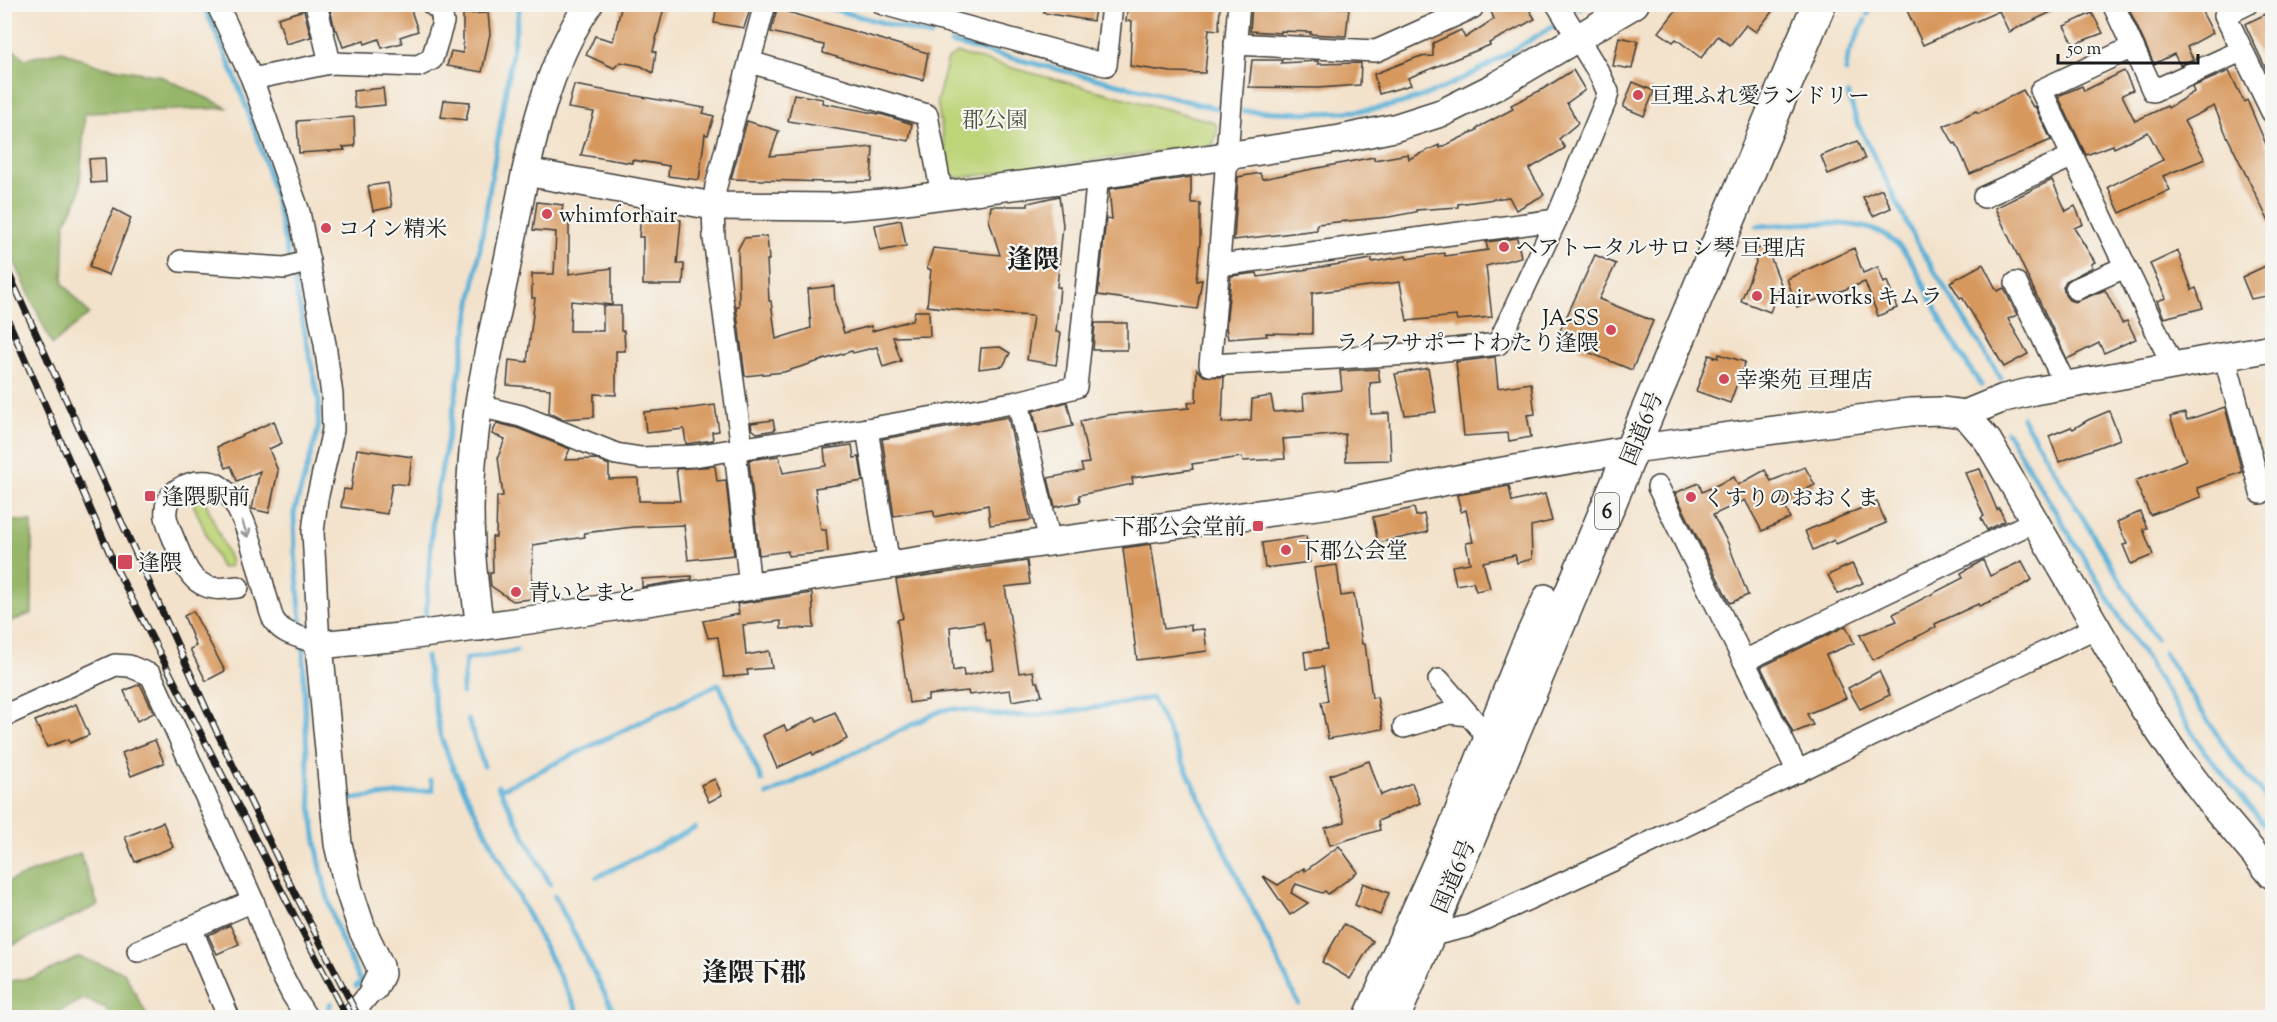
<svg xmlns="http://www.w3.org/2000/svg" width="2277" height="1022" font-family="'Sorts Mill Goudy','Noto Serif JP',serif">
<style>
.green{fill:#bed479;stroke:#6d784a;stroke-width:1.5}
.forest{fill:#96b669;stroke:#596942;stroke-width:1.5}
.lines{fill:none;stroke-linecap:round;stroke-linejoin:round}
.stream{stroke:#5ab1d7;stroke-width:5}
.building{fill:#d7985d;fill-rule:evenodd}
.minor-casing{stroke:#3c3a36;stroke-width:24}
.tertiary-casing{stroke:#3c3a36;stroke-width:30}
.trunk-casing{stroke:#3c3a36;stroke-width:36}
.minor{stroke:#fff;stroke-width:21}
.tertiary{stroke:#fff;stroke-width:27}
.trunk{stroke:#fff;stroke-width:33}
.rail-casing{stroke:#1c1c1c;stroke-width:7}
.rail{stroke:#f6f6f2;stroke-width:4.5;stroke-dasharray:14;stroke-linecap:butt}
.oneway{stroke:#999}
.poi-dot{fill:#d1495b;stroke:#f6f6f2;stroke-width:2}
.labels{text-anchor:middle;stroke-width:4.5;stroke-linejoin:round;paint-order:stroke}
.shield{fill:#f6f6f2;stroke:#5d5d5c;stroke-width:1.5}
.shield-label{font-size:21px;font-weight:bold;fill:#1c1c1c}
.poi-label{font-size:22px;fill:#1c1c1c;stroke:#f6f6f2;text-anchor:start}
.park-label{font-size:22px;fill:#4d5338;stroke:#f6f6f2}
.street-label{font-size:22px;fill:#1c1c1c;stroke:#f6f6f2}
.quarter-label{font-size:26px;font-weight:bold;fill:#1c1c1c;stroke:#f6f6f2}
</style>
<rect width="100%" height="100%" fill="#f6f6f2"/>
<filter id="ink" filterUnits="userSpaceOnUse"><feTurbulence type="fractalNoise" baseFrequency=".0167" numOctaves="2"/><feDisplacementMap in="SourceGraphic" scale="12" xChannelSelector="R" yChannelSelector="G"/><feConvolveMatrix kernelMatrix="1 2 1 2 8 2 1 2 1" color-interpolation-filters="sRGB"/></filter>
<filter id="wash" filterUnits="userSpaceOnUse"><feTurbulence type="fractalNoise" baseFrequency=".008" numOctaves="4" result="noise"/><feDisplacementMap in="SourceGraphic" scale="24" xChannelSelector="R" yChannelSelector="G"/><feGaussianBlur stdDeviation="1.35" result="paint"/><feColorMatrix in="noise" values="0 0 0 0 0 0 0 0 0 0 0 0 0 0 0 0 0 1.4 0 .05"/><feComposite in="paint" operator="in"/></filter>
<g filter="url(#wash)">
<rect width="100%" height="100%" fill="#f3e2cb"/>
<g class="green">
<path d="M957 53 1214 122 1218 128 1213 145 958 178 949 174 937 101 948 59Z"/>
<path d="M199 493 202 494 231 562 229 567 222 568 220 566 191 499 194 494Z"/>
</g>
<g class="forest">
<path d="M4 5H10L9 46 25 59 62 51 96 65 160 76 228 108 85 113 79 196 65 223 63 283 89 314 52 345 5 240Z"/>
<path d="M5 520 32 522V613L5 624Z"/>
<path d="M80 853 98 905 5 949V883Z"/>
<path d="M79 957 124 972 148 1017H111L106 1008 84 999 47 1017H5V977L6 982 34 977Z"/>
</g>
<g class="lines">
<g class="stream">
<path d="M203 4C229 60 252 116 269 175 277 203 283 232 289 260"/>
<path d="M814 4 931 36"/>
<path d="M1579 9 1586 4"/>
<path d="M1868 14 1872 4"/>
<path d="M951 43 1219 109"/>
<path d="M1846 71 1848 55 1865 20"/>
<path d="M1848 94 1857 122 1916 241 2001 379"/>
<path d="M1243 111C1288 112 1336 116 1380 108 1444 96 1499 59 1553 26"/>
<path d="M1757 226C1792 225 1829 220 1863 227 1909 235 1922 283 1940 318 1952 342 1967 364 1981 385"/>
<path d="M293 274 319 402 318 430 294 513 295 553 302 632"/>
<path d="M2022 417 2156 639"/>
<path d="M2007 432 2124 624 2204 751 2272 834"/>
<path d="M426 615 433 513 455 401 520 4"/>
<path d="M303 644C305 735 307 851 340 936 346 952 354 967 361 982L356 986"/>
<path d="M2164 653 2229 753 2272 806"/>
<path d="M426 657 440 734 452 766 581 1018"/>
<path d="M462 693 466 659 516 651"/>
<path d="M468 719 484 766"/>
<path d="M498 786 550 884"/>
<path d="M500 790 719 684 762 781"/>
<path d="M767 795 942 710C965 706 987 716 1011 716 1058 715 1105 706 1152 698L1298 1003"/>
<path d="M351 799 433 790 431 780"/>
<path d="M597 877 695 828"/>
<path d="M555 896 617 1018"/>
<path d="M1303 1017V1018"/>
<path d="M324 1018 331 1003"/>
</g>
</g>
<g id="blocks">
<g class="building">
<path d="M329 4H409L418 31 400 37 402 43 382 48 379 39 365 44 364 41 343 47 337 30H335Z"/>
<path d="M622 4H665L653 51 656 52 653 73 641 66 620 62 614 68 586 55 595 36 613 41Z"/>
<path d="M717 4 751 6 744 28 714 23Z"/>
<path d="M1044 4H1096L1093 21 1044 13Z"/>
<path d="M1128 4 1220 5 1219 30 1209 29 1205 73 1171 72 1130 66 1132 21H1126Z"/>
<path d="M1252 4 1349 8 1346 36 1310 34 1311 32 1281 31V33L1250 31Z"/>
<path d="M1488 4H1526L1535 19 1489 43 1490 45 1408 78 1411 85 1379 94 1374 74 1418 57 1433 56V43L1461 30 1465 38 1494 19Z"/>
<path d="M1681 4H1778L1756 32 1746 25 1730 45 1718 36 1701 58 1676 39 1673 42 1659 32Z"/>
<path d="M1904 4H2068L2009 32 1999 11 1923 45Z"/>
<path d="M2142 4H2198L2213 33 2187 47 2193 59 2180 65 2174 54 2154 64 2130 11Z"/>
<path d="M777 9 928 53 923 80 870 67 823 53 824 45 771 32Z"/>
<path d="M304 10 311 37 286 44 278 18Z"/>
<path d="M2272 11V82L2245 24Z"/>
<path d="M488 13 490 34 482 72 447 66 451 51 463 53V14Z"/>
<path d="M2092 13 2103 33 2074 44 2064 26Z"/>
<path d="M1619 37 1638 41 1632 69 1613 66Z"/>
<path d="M1252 60H1282L1281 63 1318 61V64L1361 63 1360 85 1318 88 1249 87Z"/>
<path d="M1573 70 1585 90 1567 103 1578 123 1559 139 1565 148 1529 169 1544 195 1516 210 1509 197 1458 204V207L1416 210V212L1389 217 1317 224V230L1234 240 1238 177 1260 173 1262 179 1374 157V160L1408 154 1409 159 1439 145 1440 148 1477 130V128L1513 109 1511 105 1543 89Z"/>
<path d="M2124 71 2133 90 2122 95 2135 121 2167 106 2168 108 2194 92 2192 87 2229 71 2244 102 2247 100 2272 158V228L2226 134 2214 106 2184 121 2205 159 2163 176 2170 190 2120 213 2108 187 2163 160 2148 132 2114 148 2113 145 2086 155 2058 96 2082 86 2084 91Z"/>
<path d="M1633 82 1654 91 1644 116 1623 107Z"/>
<path d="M574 85 705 108 703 113 714 116 708 135 705 134 699 180 668 176 669 166 632 160V163L581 155 594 112 568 108Z"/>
<path d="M383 88 385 105 355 108 353 91Z"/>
<path d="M2023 90 2033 107 2035 106 2051 140 1970 174 1956 143 1954 144 1944 126 1976 111 1978 113Z"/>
<path d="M794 94 823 99 822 103 884 115 912 124 909 141 788 121Z"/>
<path d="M444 100 470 102 466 120 441 117Z"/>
<path d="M354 117 355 146 343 147 345 150 299 153 297 121Z"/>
<path d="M747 121 779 131 770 156 873 147 871 181 826 182 731 179Z"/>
<path d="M1857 141 1865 159 1828 174 1821 156Z"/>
<path d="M105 158 106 182 91 183 89 159Z"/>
<path d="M1191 177V203H1200V242L1196 281 1202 280 1197 309 1098 295 1106 218 1112 219 1109 189Z"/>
<path d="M2052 180 2066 211 2075 206 2083 224 2074 228 2095 262 2091 264 2093 267 2066 281 2063 287 2065 295 2069 300 2075 302 2105 290 2122 323 2127 321 2136 339 2104 353 2099 343 2067 359 1995 208Z"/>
<path d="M388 183 392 207 373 211 368 186Z"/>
<path d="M1882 189 1891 208 1873 216 1863 197Z"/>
<path d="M1059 196 1063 225 1057 287H1060L1056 332 1061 333 1056 365 1027 360 1033 316 984 313 927 306 931 270 927 268 933 248 1000 255 989 220 991 206H1028V203Z"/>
<path d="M537 202 563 205 561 216H569V274L612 268V305L571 301 570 331H603V306H621V331H624L625 351H616V395L594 394V417L563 419 549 413 550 389 507 385 509 360 527 362 535 298H532V274H554L556 232 533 230Z"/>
<path d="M114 209 131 218 109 275 89 267Z"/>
<path d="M641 215 681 220 677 264H684L683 285H643V237H639Z"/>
<path d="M901 220 906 246 880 251 875 225Z"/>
<path d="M767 236 769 260H767L769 301H771L776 339 811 328 808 289 834 286 835 304 844 333 871 326 872 331 913 320 915 311H929L930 336 893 337 901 361 883 367 877 347 853 353 852 351 784 372 745 376 736 306H739L738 249 744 238Z"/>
<path d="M1517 238 1521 257 1486 266 1492 317 1457 320 1456 316 1407 321 1400 282 1312 293V334L1266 333 1267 336 1228 339 1226 327 1231 276 1257 273 1258 277 1372 259V262L1406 256 1407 259 1444 253 1445 256 1488 250 1486 242Z"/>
<path d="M1766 246 1781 284 1770 312 1741 301 1756 262 1752 251Z"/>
<path d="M1854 248 1863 273 1878 267 1884 283 1887 281 1897 308 1878 316 1865 282 1797 307 1787 279Z"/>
<path d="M2178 251 2192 290 2196 288 2203 308 2164 318 2157 301 2166 298 2150 264Z"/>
<path d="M1595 255 1616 264 1599 299 1653 321 1632 370 1578 348 1581 343 1559 333Z"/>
<path d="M2272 263V295L2251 299 2242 277Z"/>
<path d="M1983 264 1997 291 2004 288 2017 315 2008 319 2028 354 2004 367 1962 297 1960 298 1950 282Z"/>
<path d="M1095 323H1127V350H1093Z"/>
<path d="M1000 347 1010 353 1003 366 979 369 981 348Z"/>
<path d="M1719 354 1745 362 1730 403 1696 391 1709 355 1718 358Z"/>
<path d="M1495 357 1498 388 1531 383 1535 414 1527 415 1531 437 1509 441 1508 433 1464 436 1456 362Z"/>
<path d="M1428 368 1436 412 1405 415 1395 374Z"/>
<path d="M1197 369 1204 376 1224 377 1222 423 1251 420 1252 399 1271 396 1274 412 1304 410 1303 394 1342 390 1340 371 1378 369 1380 382 1370 383 1371 414 1389 413 1391 460 1346 461 1345 434 1283 439 1285 459 1243 461 1242 457 1192 464 1193 469 1132 478 1133 484 1079 495 1080 502 1055 507 1048 478 1083 471 1081 464 1089 463 1080 421 1106 415 1189 408 1188 403 1196 402Z"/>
<path d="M1067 402 1073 426 1038 434 1033 411Z"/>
<path d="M715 405 719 431 712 432 713 440 686 444 684 429 646 433 644 412 677 409V410Z"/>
<path d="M2225 407 2242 472 2197 488 2201 497 2150 515 2135 481 2186 460 2170 417 2185 413 2187 420Z"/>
<path d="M2109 411 2120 439 2059 462 2049 436 2071 427 2073 429 2088 420Z"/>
<path d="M1008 417 1031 520 990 525 988 505 935 517 933 510 894 516 882 439Z"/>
<path d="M773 420 775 430 757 433 752 429 751 423Z"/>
<path d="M274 421 282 443 269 449 278 471 269 513 252 509 260 471 237 481 231 466 226 468 217 447Z"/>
<path d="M497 423 517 428 570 449 565 460 595 459 609 465V479L638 478 639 501H680L676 469 715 466 717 481 726 480 734 555 688 560 684 525 633 527 584 533 585 537 533 545 531 599 513 601 491 586 490 578V573H493L492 537H496L497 497 503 496 498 457 505 439 492 434Z"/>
<path d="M852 445 854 458 859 457 863 481 815 488 821 530H826L828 552 788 556V551L759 555 749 460 779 456 783 473 826 466 824 449Z"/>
<path d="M357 449 412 457 408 485 392 483 387 514 341 507 344 489 351 490Z"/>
<path d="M1805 467 1815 485 1783 500 1790 518 1762 531 1745 500 1713 515 1728 543 1748 595 1730 603 1675 493 1699 483 1702 492 1734 477 1738 485 1765 470 1771 481Z"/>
<path d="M1980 469 1997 510 1999 508 2005 521 1987 530 1981 518 1984 516 1965 473Z"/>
<path d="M1509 486 1512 502 1545 494 1552 521 1531 526 1532 559 1517 563 1515 555 1483 562 1490 588 1476 591 1473 582 1456 585 1452 566 1470 563 1466 543 1473 542 1466 510 1461 512 1457 495Z"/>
<path d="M1877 502 1886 523 1836 544 1834 540 1813 550 1805 531Z"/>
<path d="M1414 508 1416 516 1424 514 1428 532 1378 543 1373 517Z"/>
<path d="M2140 512 2147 528 2143 529 2153 555 2131 564 2123 545 2127 544 2117 522Z"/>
<path d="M1306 536 1310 562 1265 568 1262 543Z"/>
<path d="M1151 544 1164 629 1191 625V630L1204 629 1207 651 1137 660 1123 548Z"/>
<path d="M1983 560 1990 576 2022 561 2032 580 2005 595 1979 606 1978 604 1935 624 1936 627 1873 660 1860 635 1897 621 1893 614 1963 578 1961 573Z"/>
<path d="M1027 561 1030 584 1005 587 1019 673 1033 671 1035 682H1038L1042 696 1012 701 1010 690 969 695 968 691 928 695V700L909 703 897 620 903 618 896 580ZM983 622 987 642 990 641 994 669 964 676 963 669 953 671 950 627Z"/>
<path d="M1852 564 1863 583 1838 594 1828 575Z"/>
<path d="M1337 565 1341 596 1354 594 1362 644H1365L1372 698 1377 697 1383 729 1328 739 1321 702 1328 701 1323 667 1306 669 1304 652 1327 649 1314 568Z"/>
<path d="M692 576V579L642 587V579Z"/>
<path d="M812 593 814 628 781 629V621L743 625 746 655 769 651 772 668 747 670 748 675 724 677 718 637 708 638 703 621 739 614 737 604Z"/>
<path d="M193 611 225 671 206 681 190 649 196 646 184 616Z"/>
<path d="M1846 626 1854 643 1826 655 1846 698 1807 714 1813 725 1793 733 1761 667Z"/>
<path d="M1879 671 1890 695 1860 709 1848 688Z"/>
<path d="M140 684 154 713 137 721 124 691Z"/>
<path d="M76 704 89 735 70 743 69 739 47 747 35 721Z"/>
<path d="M835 712 847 739 829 748 813 755 812 752 777 768 763 735 784 725 787 731 815 717 817 721Z"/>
<path d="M155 740 164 763 131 776 122 753Z"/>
<path d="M1369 761 1381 795 1412 783 1420 803 1378 821 1380 830 1330 845 1325 828 1345 822 1330 775Z"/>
<path d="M715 779 722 795 709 802 701 785Z"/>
<path d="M163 822 173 847 135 862 125 837Z"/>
<path d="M1339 846 1358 872 1328 894 1325 891 1322 893 1296 884 1291 893 1308 903 1290 915 1263 876 1278 885 1304 868 1305 871Z"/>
<path d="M1363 883 1389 893 1380 915 1355 905Z"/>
<path d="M1344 924 1373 941 1350 979 1322 962Z"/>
<path d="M230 925 239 944 217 954 208 935Z"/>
</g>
</g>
</g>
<g filter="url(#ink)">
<use href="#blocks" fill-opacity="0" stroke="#3c3a36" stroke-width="1.5"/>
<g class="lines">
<defs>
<g id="minor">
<path d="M217 4 252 79 299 212 325 344 332 395 333 430 317 499 313 532 319 645"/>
<path d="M316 4 330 63"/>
<path d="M883 4 1106 65 1112 4"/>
<path d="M1239 4C1228 125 1222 245 1210 365L1410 354 1498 344 1556 220 1606 100 1608 92 1599 73 1557 4"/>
<path d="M2113 4 2153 91 2241 51"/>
<path d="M2247 4 2225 15 2272 112"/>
<path d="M1235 44 1376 51 1472 8V4"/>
<path d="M2133 47 2041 90 2173 366"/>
<path d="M750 62 927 115 942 195"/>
<path d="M252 79 330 63 418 66 432 59 443 22 441 11 432 4"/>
<path d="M1984 197 2073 156"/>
<path d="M181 261 285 268 309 261"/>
<path d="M1220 265 1556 220"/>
<path d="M2016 283 2066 386"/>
<path d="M2076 289 2125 267"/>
<path d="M2225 358 2261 493"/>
<path d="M1018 402 1050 542"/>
<path d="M479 406 521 416 616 454 641 458 694 456 867 429 1018 402 1076 387 1098 175"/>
<path d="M867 429 889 565"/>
<path d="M742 449 714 238 713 206 716 186 765 4"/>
<path d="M735 450 750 587"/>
<path d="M1658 487 1744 661 2035 521"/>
<path d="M238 587C225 588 213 591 202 584 188 577 183 560 177 547 173 537 168 527 166 517 163 492 187 480 209 482 242 486 258 568 266 596 269 604 270 615 275 622 286 637 304 636 319 645"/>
<path d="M1744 661 1798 772"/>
<path d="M1439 680 1493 743"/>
<path d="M4 716 115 665 129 666 151 675 253 901 276 963 292 994 307 1018"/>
<path d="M1404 727 1450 713 1469 715"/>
<path d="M1428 936 1469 926 1620 857 2097 627"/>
<path d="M138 951 191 928"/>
<path d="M229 1018 191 928 253 901"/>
<path d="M349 1018 374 988"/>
<path d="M1364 1018 1448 830 1521 647 1545 595"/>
</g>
<g id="tertiary">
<path d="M526 172 713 206 835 207 882 203 1098 175 1340 139 1394 128 1444 112 1496 86 1635 4"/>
<path d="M1965 414 1988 441 2143 707 2176 756 2213 805 2272 875"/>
<path d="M480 627C472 572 467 519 472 464 477 390 497 317 511 245 527 164 541 74 589 4"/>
<path d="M374 988 381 974 380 966 362 929 349 890 338 844 319 645 400 637 529 620 975 552 1339 503 1462 478 1633 449 1910 412 1941 411 1965 414 2004 398 2034 391 2272 348"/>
</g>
<path id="trunk" d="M1393 1018 1819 4"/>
</defs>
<use href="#minor" class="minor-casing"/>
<use href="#tertiary" class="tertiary-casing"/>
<use href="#trunk" class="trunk-casing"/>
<use href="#minor" class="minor"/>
<use href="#tertiary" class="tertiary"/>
<use href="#trunk" class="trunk"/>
<defs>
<g id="rail">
<path d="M4 263 216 730 286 876 359 1018"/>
<path d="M4 311 117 570 347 1018"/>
</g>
</defs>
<use href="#rail" class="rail-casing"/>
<use href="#rail" class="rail"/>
</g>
<defs><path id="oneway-shaft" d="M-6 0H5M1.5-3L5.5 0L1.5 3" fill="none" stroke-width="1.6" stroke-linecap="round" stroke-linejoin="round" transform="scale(1.5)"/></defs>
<use class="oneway" href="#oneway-shaft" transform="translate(245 529) rotate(70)"/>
</g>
<g class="poi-dot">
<circle cx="1638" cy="95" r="6"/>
<circle cx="547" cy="214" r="6"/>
<circle cx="326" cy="228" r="6"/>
<circle cx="1504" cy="247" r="6"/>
<circle cx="1757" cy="296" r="6"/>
<circle cx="1611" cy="330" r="6"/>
<circle cx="1724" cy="379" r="6"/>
<rect x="144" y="490" width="12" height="12" rx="3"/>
<circle cx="1691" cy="497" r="6"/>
<rect x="1252" y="520" width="12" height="12" rx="3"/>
<circle cx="1286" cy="550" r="6"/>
<rect x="117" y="554" width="16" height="16" rx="3"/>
<circle cx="516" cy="592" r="6"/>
</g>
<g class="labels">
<rect class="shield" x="1595" y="493" width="24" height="36" rx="4.5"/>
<g class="shield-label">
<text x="1607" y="518">6</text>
</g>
<g class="poi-label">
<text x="1650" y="103">亘理ふれ愛ランドリー</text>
<text x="559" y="222">whimforhair</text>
<text x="338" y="236">コイン精米</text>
<text x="1516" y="255">ヘアトータルサロン琴 亘理店</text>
<text x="1769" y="304">Hair works キムラ</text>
<text x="1599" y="325" text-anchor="end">JA-SS<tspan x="1599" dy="25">ライフサポートわたり逢隈</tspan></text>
<text x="1736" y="387">幸楽苑 亘理店</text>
<text x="162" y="504">逢隈駅前</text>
<text x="1703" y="505">くすりのおおくま</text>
<text x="1246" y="534" text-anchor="end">下郡公会堂前</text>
<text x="1298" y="558">下郡公会堂</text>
<text x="138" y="570">逢隈</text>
<text x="528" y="600">青いとまと</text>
</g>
<g class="park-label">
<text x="995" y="127">郡公園</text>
</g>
<g class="street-label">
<text transform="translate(1641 428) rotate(-68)" y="8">国道6号</text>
<text transform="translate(1453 876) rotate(-67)" y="8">国道6号</text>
</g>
<g class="quarter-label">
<text x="1033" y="268">逢隈</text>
<text x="754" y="981">逢隈下郡</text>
</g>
</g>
<rect width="2277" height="1022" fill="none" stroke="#f6f6f2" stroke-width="24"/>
<path d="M2058 54v9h140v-9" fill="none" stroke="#1c1c1c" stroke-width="3"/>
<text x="2067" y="54" font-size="18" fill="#1c1c1c" stroke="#f6f6f2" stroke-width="4.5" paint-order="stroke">50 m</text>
</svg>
